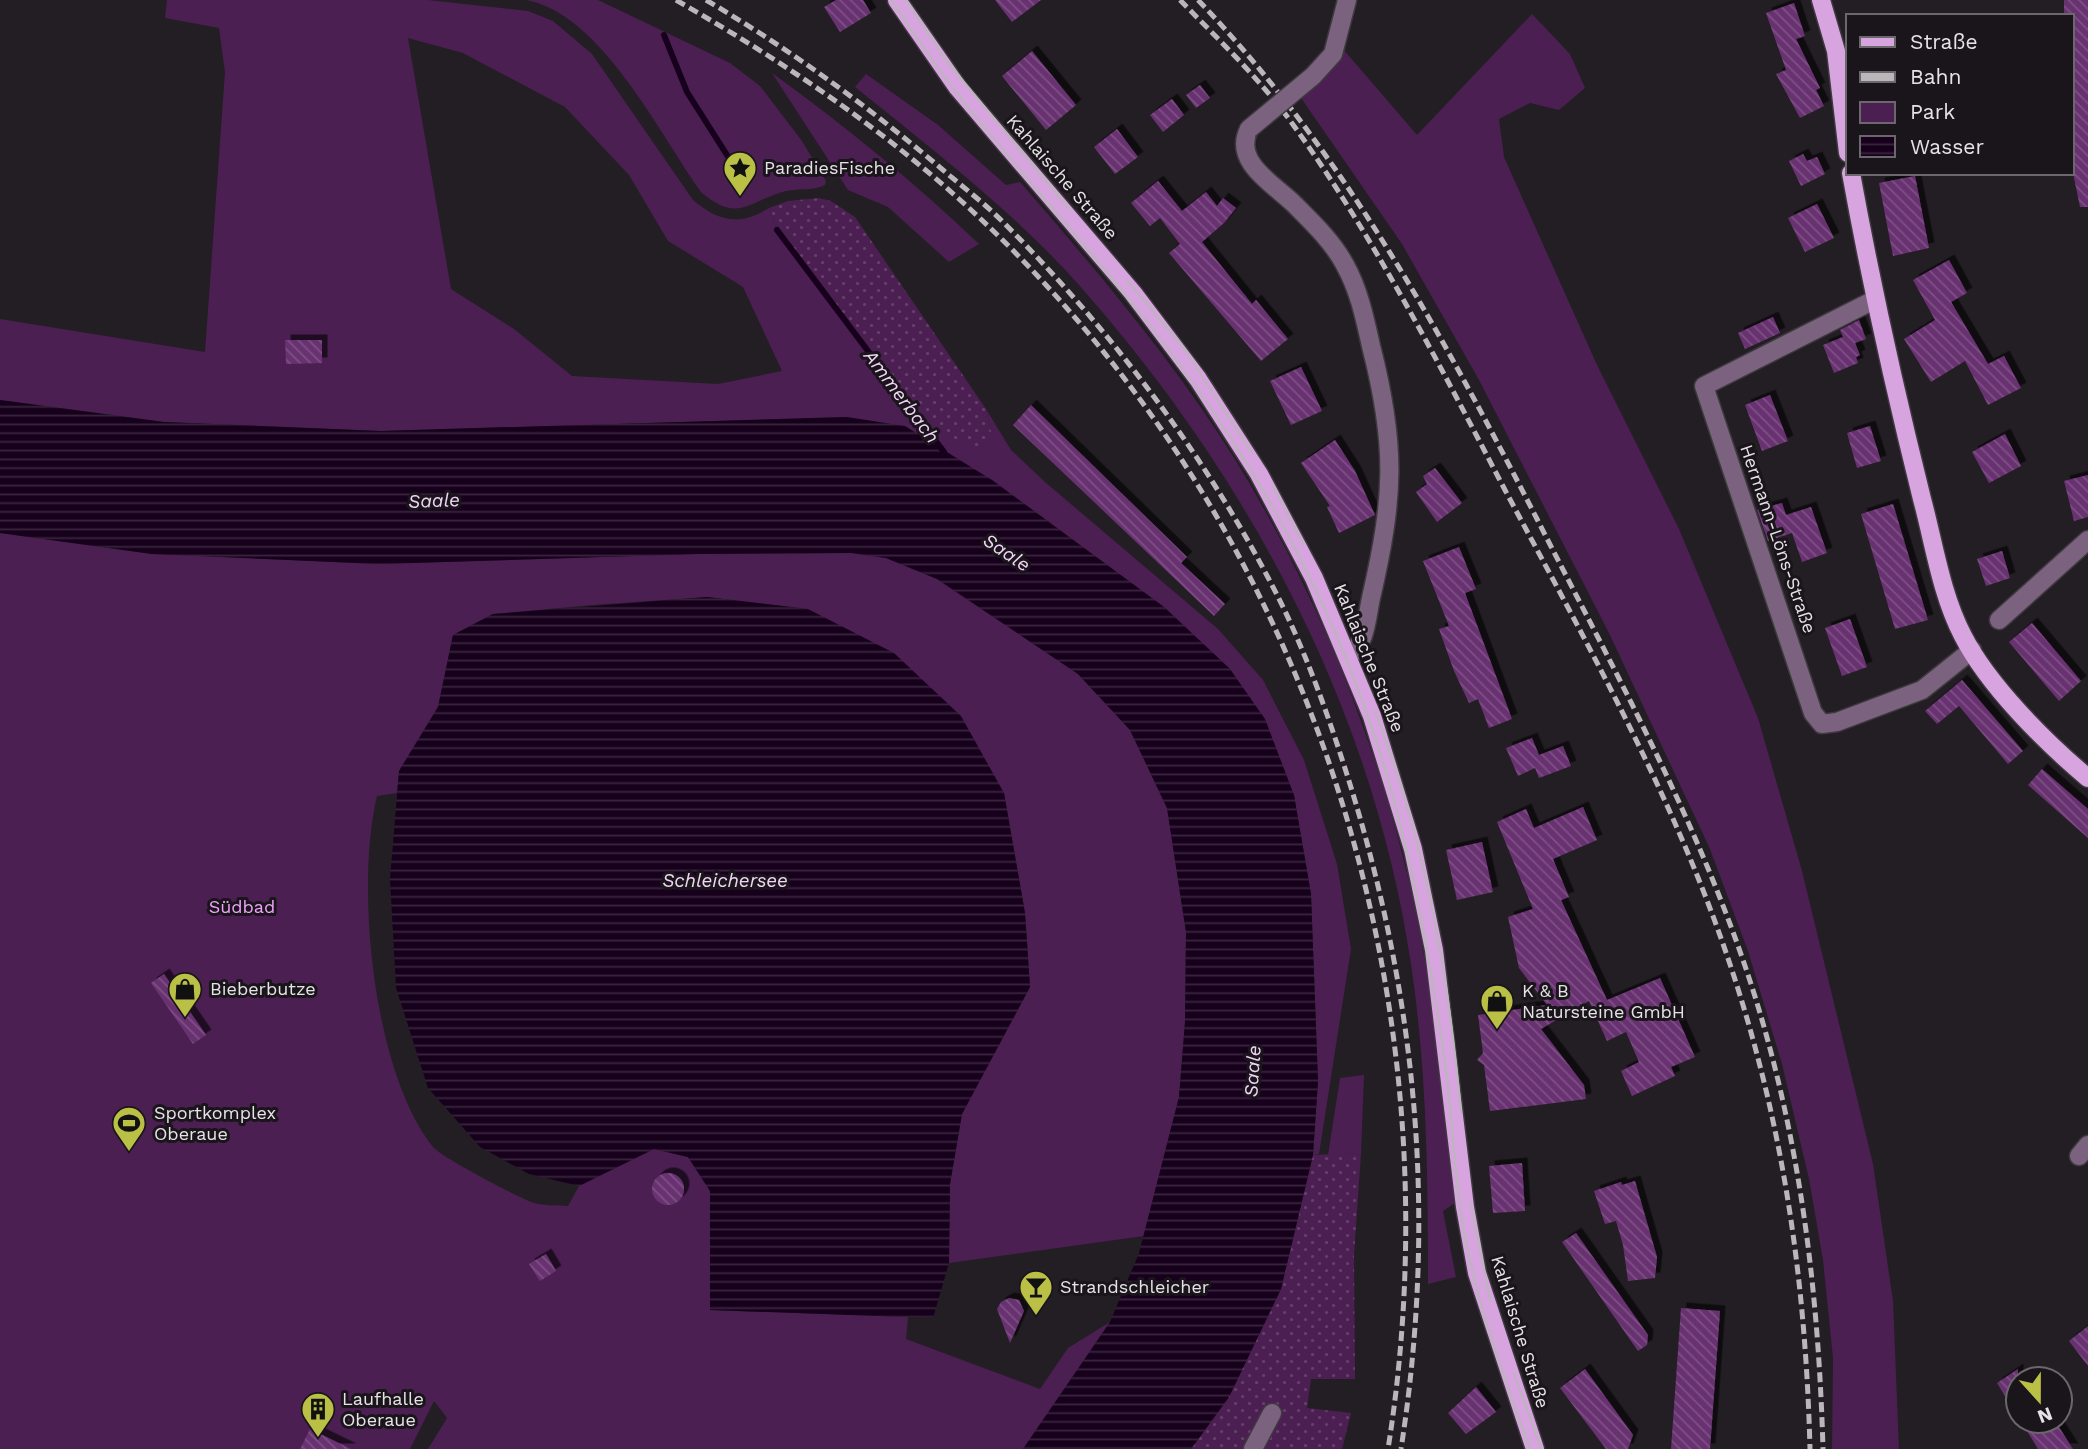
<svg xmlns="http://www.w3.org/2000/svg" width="2088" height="1449" font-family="'Work Sans',sans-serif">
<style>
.green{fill:#4c1f53;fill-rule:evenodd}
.garden{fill:url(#garden-dots)}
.water{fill:url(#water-rules)}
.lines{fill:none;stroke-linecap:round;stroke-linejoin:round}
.stream{stroke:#17001c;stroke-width:6}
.building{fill:url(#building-back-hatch);filter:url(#shadow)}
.minor-casing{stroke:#3e393f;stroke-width:21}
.major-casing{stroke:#3e393f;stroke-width:21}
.minor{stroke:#7b627e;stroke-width:18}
.major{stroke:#d7a4df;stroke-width:18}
.tram{stroke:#bab6ba;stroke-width:2}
.rail{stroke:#bab6ba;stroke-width:5;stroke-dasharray:10 5;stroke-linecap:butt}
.minor-bridge-casing{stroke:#3e393f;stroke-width:21;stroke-linecap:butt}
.minor-bridge{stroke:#7b627e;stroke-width:18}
.labels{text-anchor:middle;stroke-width:6;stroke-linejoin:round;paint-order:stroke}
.poi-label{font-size:18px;fill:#e6e2e6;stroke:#1a151b;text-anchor:start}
.street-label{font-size:18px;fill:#e6e2e6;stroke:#1a151b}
.park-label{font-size:18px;fill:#efa1fb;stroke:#1a151b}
.water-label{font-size:19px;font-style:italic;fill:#f3d4f8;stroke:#1a151b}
</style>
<defs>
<pattern id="garden-dots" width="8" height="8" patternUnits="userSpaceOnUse" patternTransform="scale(1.75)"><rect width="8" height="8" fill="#4c1f53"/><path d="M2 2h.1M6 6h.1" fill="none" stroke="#663f6c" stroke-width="1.8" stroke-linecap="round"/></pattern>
<pattern id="water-rules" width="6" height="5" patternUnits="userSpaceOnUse" patternTransform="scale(1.75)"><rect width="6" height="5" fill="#17001c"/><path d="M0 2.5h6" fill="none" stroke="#39253d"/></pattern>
<pattern id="building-back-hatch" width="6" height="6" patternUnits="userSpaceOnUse" patternTransform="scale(1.75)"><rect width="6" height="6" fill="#683271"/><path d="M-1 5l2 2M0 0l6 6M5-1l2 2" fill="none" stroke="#7e4f85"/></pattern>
<filter id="shadow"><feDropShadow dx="5.5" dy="-5.5" stdDeviation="0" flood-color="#0009"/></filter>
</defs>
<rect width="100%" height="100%" fill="#231e24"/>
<g class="green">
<path d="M167 0H428L528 11 553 21 592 54 693 200C719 222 740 226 769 208L777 230 991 432 986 409 1011 450 1045 482 1218 629 1263 680 1304 760 1337 864 1351 949 1319 1154 1313 1155 1318 1081 1311 894 1294 795 1230 669 1164 607 992 480 847 417 381 431 164 422 0 400V319L205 352 225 72 219 28 165 18ZM408 38 463 53 565 107 629 175 668 241 743 287 782 371 718 384 572 376 514 329 451 289Z"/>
<path d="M526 0H598L730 63 760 86 802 141 826 181 825 185C814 191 799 188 786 191 748 201 738 224 701 192 659 133 601 14 526 0Z"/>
<path d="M1532 14 1570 54 1585 88 1559 110 1530 103 1499 119 1504 157 1597 365 1679 529 1758 718 1802 871 1873 1164 1893 1301 1899 1449H1832L1833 1358 1823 1260 1809 1179 1782 1064 1748 951 1710 849 1609 633 1479 380 1402 244 1299 95 1333 67 1343 49 1417 135Z"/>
<path d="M772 73C845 126 914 182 979 244L949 262 888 207 848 190Z"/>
<path d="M866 74 938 125 1006 185 1020 182C1097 271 1174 361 1236 461 1319 597 1380 748 1414 904 1435 1003 1445 1103 1455 1203L1443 1211 1456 1277 1428 1284C1428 1177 1427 1071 1411 964 1373 709 1249 477 1079 285 1013 211 932 149 855 87Z"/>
<path d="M0 533 152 554 379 564 697 554 851 553 886 558 937 579 1078 674 1130 730 1167 808 1186 932 1185 1022 1179 1097 1144 1236 949 1263 950 1184 962 1114 1030 987 1025 913 1004 793 808 609 707 597 592 605 493 614 453 635 438 707 399 771 397 793 377 796C355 887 373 1072 433 1147 441 1157 516 1196 531 1202 542 1206 557 1205 568 1206L579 1186 654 1149 688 1157 710 1191 711 1310 908 1317 906 1339 1040 1389 1068 1348 1110 1322 1023 1449H428L447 1418 434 1401 410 1449H0Z"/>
<path d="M1364 1075 1361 1153 1328 1155 1340 1078Z"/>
</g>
<g class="garden">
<path d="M819 198 831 201 855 217 986 409 991 432 980 451 922 423 777 230 769 208 788 201Z"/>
<path d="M1361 1153 1354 1255 1355 1379H1311L1307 1408 1351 1413 1342 1449H1191L1229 1397 1281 1289 1313 1155Z"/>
</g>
<g class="water">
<path d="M0 400 164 422 381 431 847 417 905 426 992 480 1164 607 1230 669 1265 719 1294 795 1311 894 1318 1081 1313 1155 1281 1289 1229 1397 1191 1449H1023L1110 1322 1139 1253 1179 1097 1185 1022 1186 932 1167 808 1130 730 1078 674 937 579 886 558 852 553 697 554 379 564 152 554 0 533Z"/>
<path d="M707 597 808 609 894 653 961 716 1004 793 1025 913 1030 987 962 1114 950 1184 949 1263 933 1318 710 1310V1191L688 1157 654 1149 579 1186 529 1174 480 1147 428 1088 396 988 390 879 399 771 438 707 453 635 493 614Z"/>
</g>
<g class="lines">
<g class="stream">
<path d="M664 35 687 92 746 185"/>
<path d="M777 230 944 452"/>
</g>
</g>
<g class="building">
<path d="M836 0H863L871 13 840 32 824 7Z"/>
<path d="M995 0H1041L1012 22Z"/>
<path d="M2064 0H2088V207H2080L2072 168V16H2064Z"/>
<path d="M1794 3 1805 36 1796 39 1820 88 1816 90 1824 106 1800 118 1776 74 1786 70 1766 13Z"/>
<path d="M1032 51 1076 105 1046 130 1002 76Z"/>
<path d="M1200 85 1210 98 1196 108 1186 95Z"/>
<path d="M1172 99 1184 115 1163 132 1150 115Z"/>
<path d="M1117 129 1138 157 1115 174 1094 147Z"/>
<path d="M1803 154 1807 161 1817 157 1825 174 1801 186 1789 161Z"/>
<path d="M1915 176 1929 248 1893 256 1879 183Z"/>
<path d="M1158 181 1182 211 1206 192 1217 206 1223 198 1236 208 1224 223 1202 242 1252 304 1256 300 1288 339 1261 361 1169 253 1180 244 1160 218 1150 226 1131 203Z"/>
<path d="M1817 204 1834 238 1805 252 1788 218Z"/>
<path d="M1949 260 1967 293 1951 302 1988 364 2004 356 2021 388 1988 405 1965 361 1931 382 1904 339 1935 320 1913 280Z"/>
<path d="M1773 317 1780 333 1745 349 1738 333Z"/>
<path d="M1859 320 1866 339 1855 343 1860 355 1856 357 1858 363 1834 373 1823 345 1843 337 1840 330Z"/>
<path d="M285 340H322V363L286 364Z"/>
<path d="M1301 367 1322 411 1291 425 1270 381Z"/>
<path d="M1770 395 1788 441 1762 451 1745 405Z"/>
<path d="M1031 405 1187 557 1181 563 1225 604 1214 616 1013 425Z"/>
<path d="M1870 426 1881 461 1857 468 1847 433Z"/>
<path d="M2005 434 2021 466 1989 483 1972 452Z"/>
<path d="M1335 440 1355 471 1375 515 1339 533 1327 507 1330 506 1301 463Z"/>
<path d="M1435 468 1462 503 1437 522 1416 492 1427 484 1423 476Z"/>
<path d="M2088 475V517L2074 521 2064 481Z"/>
<path d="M1782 503 1786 515 1811 507 1827 553 1802 562 1792 533 1768 541 1757 510Z"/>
<path d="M1893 504 1928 620 1895 629 1861 514Z"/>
<path d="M1459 547 1476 589 1465 593 1512 719 1489 728 1478 699 1469 703 1454 671 1439 629 1449 626 1423 561Z"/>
<path d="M2002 551 2010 578 1986 586 1977 559Z"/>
<path d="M1850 619 1867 667 1842 676 1825 628Z"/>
<path d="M2032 623 2081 681 2059 701 2009 642Z"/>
<path d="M1962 680 2023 751 2008 764 1959 706 1937 724 1925 711Z"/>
<path d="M1532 738 1539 755 1563 746 1571 766 1539 778 1535 768 1518 776 1506 748Z"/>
<path d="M2042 769 2088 809V838L2028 785Z"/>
<path d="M1583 807 1597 840 1553 859 1569 897 1561 900 1607 1000 1660 978 1695 1057 1671 1067 1675 1076 1632 1096 1621 1071 1639 1062 1626 1032 1607 1041 1589 1001 1541 1029 1584 1085 1586 1099 1490 1111 1484 1065 1477 1060 1483 1053 1478 1015 1547 1005 1519 968 1508 917 1533 909 1497 822 1526 809 1534 828Z"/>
<path d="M1482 842 1493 892 1457 900 1446 850Z"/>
<path d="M164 974 206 1035 193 1044 151 983Z"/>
<path d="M1522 1163 1525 1211 1493 1213 1489 1166Z"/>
<circle cx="668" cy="1189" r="16"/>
<path d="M1635 1181 1657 1257 1655 1278 1628 1281 1623 1245 1616 1221 1605 1224 1594 1191 1621 1182 1622 1185Z"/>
<path d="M1576 1233 1648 1335 1647 1345 1638 1351 1562 1242Z"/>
<path d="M546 1254 556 1271 540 1281 529 1264Z"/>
<path d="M1009 1298 1019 1300 1024 1311 1010 1343 997 1309 1001 1302Z"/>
<path d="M1681 1308 1720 1311 1710 1449H1671Z"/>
<path d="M2088 1326V1366L2069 1341Z"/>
<path d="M1585 1369 1633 1435 1628 1449H1606L1560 1388Z"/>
<path d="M2018 1369V1417L1997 1383Z"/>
<path d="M1476 1387 1496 1412 1466 1434 1448 1413Z"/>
<path d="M2021 1421H2055L2073 1449H2038Z"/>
<path d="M310 1429 351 1449H300Z"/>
</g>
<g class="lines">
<defs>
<g id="minor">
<path d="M1313 76 1333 54 1347 0"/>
<path d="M1249 129C1232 162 1275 185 1294 204 1313 223 1333 242 1345 265 1359 290 1365 319 1371 346 1397 447 1394 498 1371 598 1367 616 1366 646 1348 656"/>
<path d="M1874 300 1704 386 1813 713 1822 724 1837 722 1922 690 1972 650"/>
<path d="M1999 620 2088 540"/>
<path d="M2079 1156 2088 1145"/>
<path d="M1253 1449 1272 1413"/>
</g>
<g id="major">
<path d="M897 0 958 88 1133 293 1198 379 1259 474 1314 578 1372 716 1413 849 1434 950 1465 1207 1477 1273 1535 1449"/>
<path d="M1821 0 1836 51 1848 153"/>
<path d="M1851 173C1871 283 1895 391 1922 499 1934 543 1941 594 1963 636 1988 685 2045 742 2088 778"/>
</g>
</defs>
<use href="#minor" class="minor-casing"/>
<use href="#major" class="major-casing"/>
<use href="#minor" class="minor"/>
<use href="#major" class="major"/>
<g class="tram">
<path d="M891 0C916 36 939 72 967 106 1030 184 1098 257 1159 337 1245 448 1316 573 1364 705 1407 824 1430 953 1447 1078 1454 1134 1455 1192 1467 1247 1481 1316 1507 1383 1530 1449"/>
<path d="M906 0 945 59 1069 209"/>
<path d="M1127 280 1185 350 1252 453"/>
<path d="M1272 485 1303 544"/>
<path d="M1375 711C1425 840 1449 976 1461 1113"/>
<path d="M1471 1204 1490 1300"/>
<path d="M1514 1373 1541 1449"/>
</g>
<g class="rail">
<path d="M676 0C777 58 872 121 959 199 1307 512 1461 991 1388 1449"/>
<path d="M706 0C791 50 869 107 943 170 963 187 984 203 1002 221 1115 334 1214 466 1284 609 1312 668 1334 732 1353 794 1419 1012 1436 1224 1401 1449"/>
<path d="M1180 0C1219 40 1262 81 1294 126 1376 240 1440 366 1505 490 1577 625 1653 760 1708 903 1777 1083 1805 1257 1810 1449"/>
<path d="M1198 0C1343 151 1442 334 1537 519 1622 686 1716 853 1766 1034 1804 1170 1819 1309 1823 1449"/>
</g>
<defs>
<path id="minor-bridge" d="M1249 129 1313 76"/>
</defs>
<use href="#minor-bridge" class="minor-bridge-casing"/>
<use href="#minor-bridge" class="minor-bridge"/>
</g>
<defs>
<symbol id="sight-pin" viewBox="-11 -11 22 30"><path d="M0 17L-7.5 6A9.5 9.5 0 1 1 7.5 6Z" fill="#bac045" stroke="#1a151b"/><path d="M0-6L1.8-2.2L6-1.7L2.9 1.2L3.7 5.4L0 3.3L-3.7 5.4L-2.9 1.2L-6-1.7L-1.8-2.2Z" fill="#111"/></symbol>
<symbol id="shop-pin" viewBox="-11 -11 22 30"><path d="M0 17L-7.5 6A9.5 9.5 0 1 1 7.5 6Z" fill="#bac045" stroke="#1a151b"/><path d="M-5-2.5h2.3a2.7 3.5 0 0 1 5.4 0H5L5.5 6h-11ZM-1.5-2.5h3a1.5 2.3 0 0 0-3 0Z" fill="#111"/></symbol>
<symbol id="stadium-pin" viewBox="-11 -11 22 30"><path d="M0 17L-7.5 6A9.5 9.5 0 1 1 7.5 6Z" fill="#bac045" stroke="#1a151b"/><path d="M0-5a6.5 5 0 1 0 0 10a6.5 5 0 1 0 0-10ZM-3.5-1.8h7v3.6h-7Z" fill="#111"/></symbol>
<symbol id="bar-pin" viewBox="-11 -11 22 30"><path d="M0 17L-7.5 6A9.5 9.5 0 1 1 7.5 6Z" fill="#bac045" stroke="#1a151b"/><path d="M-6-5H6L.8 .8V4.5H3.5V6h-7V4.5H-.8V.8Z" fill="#111"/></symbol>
<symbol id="building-pin" viewBox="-11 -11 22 30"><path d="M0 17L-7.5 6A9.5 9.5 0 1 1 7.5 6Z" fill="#bac045" stroke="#1a151b"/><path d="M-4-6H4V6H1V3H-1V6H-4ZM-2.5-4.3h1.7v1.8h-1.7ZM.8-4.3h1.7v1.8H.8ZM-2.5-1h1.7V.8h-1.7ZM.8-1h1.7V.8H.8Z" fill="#111"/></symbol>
</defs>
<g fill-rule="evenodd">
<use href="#sight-pin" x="721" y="149" width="38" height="52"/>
<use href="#shop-pin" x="166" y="970" width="38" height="52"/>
<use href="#shop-pin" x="1478" y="982" width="38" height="52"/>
<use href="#stadium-pin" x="110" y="1104" width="38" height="52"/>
<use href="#bar-pin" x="1017" y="1268" width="38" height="52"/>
<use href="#building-pin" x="299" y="1390" width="38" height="52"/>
</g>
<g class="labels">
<g class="poi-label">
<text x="764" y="174">ParadiesFische</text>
<text x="210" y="995">Bieberbutze</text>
<text x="1522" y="997">K &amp; B<tspan x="1522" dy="21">Natursteine GmbH</tspan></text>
<text x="154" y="1119">Sportkomplex<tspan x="154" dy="21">Oberaue</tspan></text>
<text x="1060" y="1293">Strandschleicher</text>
<text x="342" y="1405">Laufhalle<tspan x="342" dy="21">Oberaue</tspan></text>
</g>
<g class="street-label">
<text transform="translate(1062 177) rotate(49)" y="6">Kahlaische Straße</text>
<text transform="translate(1778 539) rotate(71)" y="6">Hermann-Löns-Straße</text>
<text transform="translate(1369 658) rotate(68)" y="6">Kahlaische Straße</text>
<text transform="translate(1520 1332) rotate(73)" y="6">Kahlaische Straße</text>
</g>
<g class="park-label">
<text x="242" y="913">Südbad</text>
</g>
<g class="water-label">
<text transform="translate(902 396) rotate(53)" y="7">Ammerbach</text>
<text transform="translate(434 500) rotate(-2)" y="7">Saale</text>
<text transform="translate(1007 552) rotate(34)" y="7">Saale</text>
<text x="725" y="887">Schleichersee</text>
<text transform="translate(1252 1071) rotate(-86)" y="7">Saale</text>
</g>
</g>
<rect x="1846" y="14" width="228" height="161" fill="#1a151b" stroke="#6c676c" stroke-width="2"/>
<rect x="1860" y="37" width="35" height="10" fill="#d7a4df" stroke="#6c676c" stroke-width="2"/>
<text x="1910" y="49" font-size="21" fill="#e6e2e6">Straße</text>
<rect x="1860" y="72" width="35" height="10" fill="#bab6ba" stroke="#6c676c" stroke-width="2"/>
<text x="1910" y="84" font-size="21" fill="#e6e2e6">Bahn</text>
<rect x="1860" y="102" width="35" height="21" fill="#4c1f53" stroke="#6c676c" stroke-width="2"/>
<text x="1910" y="119" font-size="21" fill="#e6e2e6">Park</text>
<rect x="1860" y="136" width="35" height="21" fill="url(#water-rules)" stroke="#6c676c" stroke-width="2"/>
<text x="1910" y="154" font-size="21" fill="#e6e2e6">Wasser</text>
<g transform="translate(2039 1400) rotate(159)"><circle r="33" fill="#1a151b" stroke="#6c676c" stroke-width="2"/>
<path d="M0-5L12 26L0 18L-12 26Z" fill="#bac045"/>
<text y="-10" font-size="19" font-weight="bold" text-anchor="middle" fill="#e6e2e6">N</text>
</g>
</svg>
